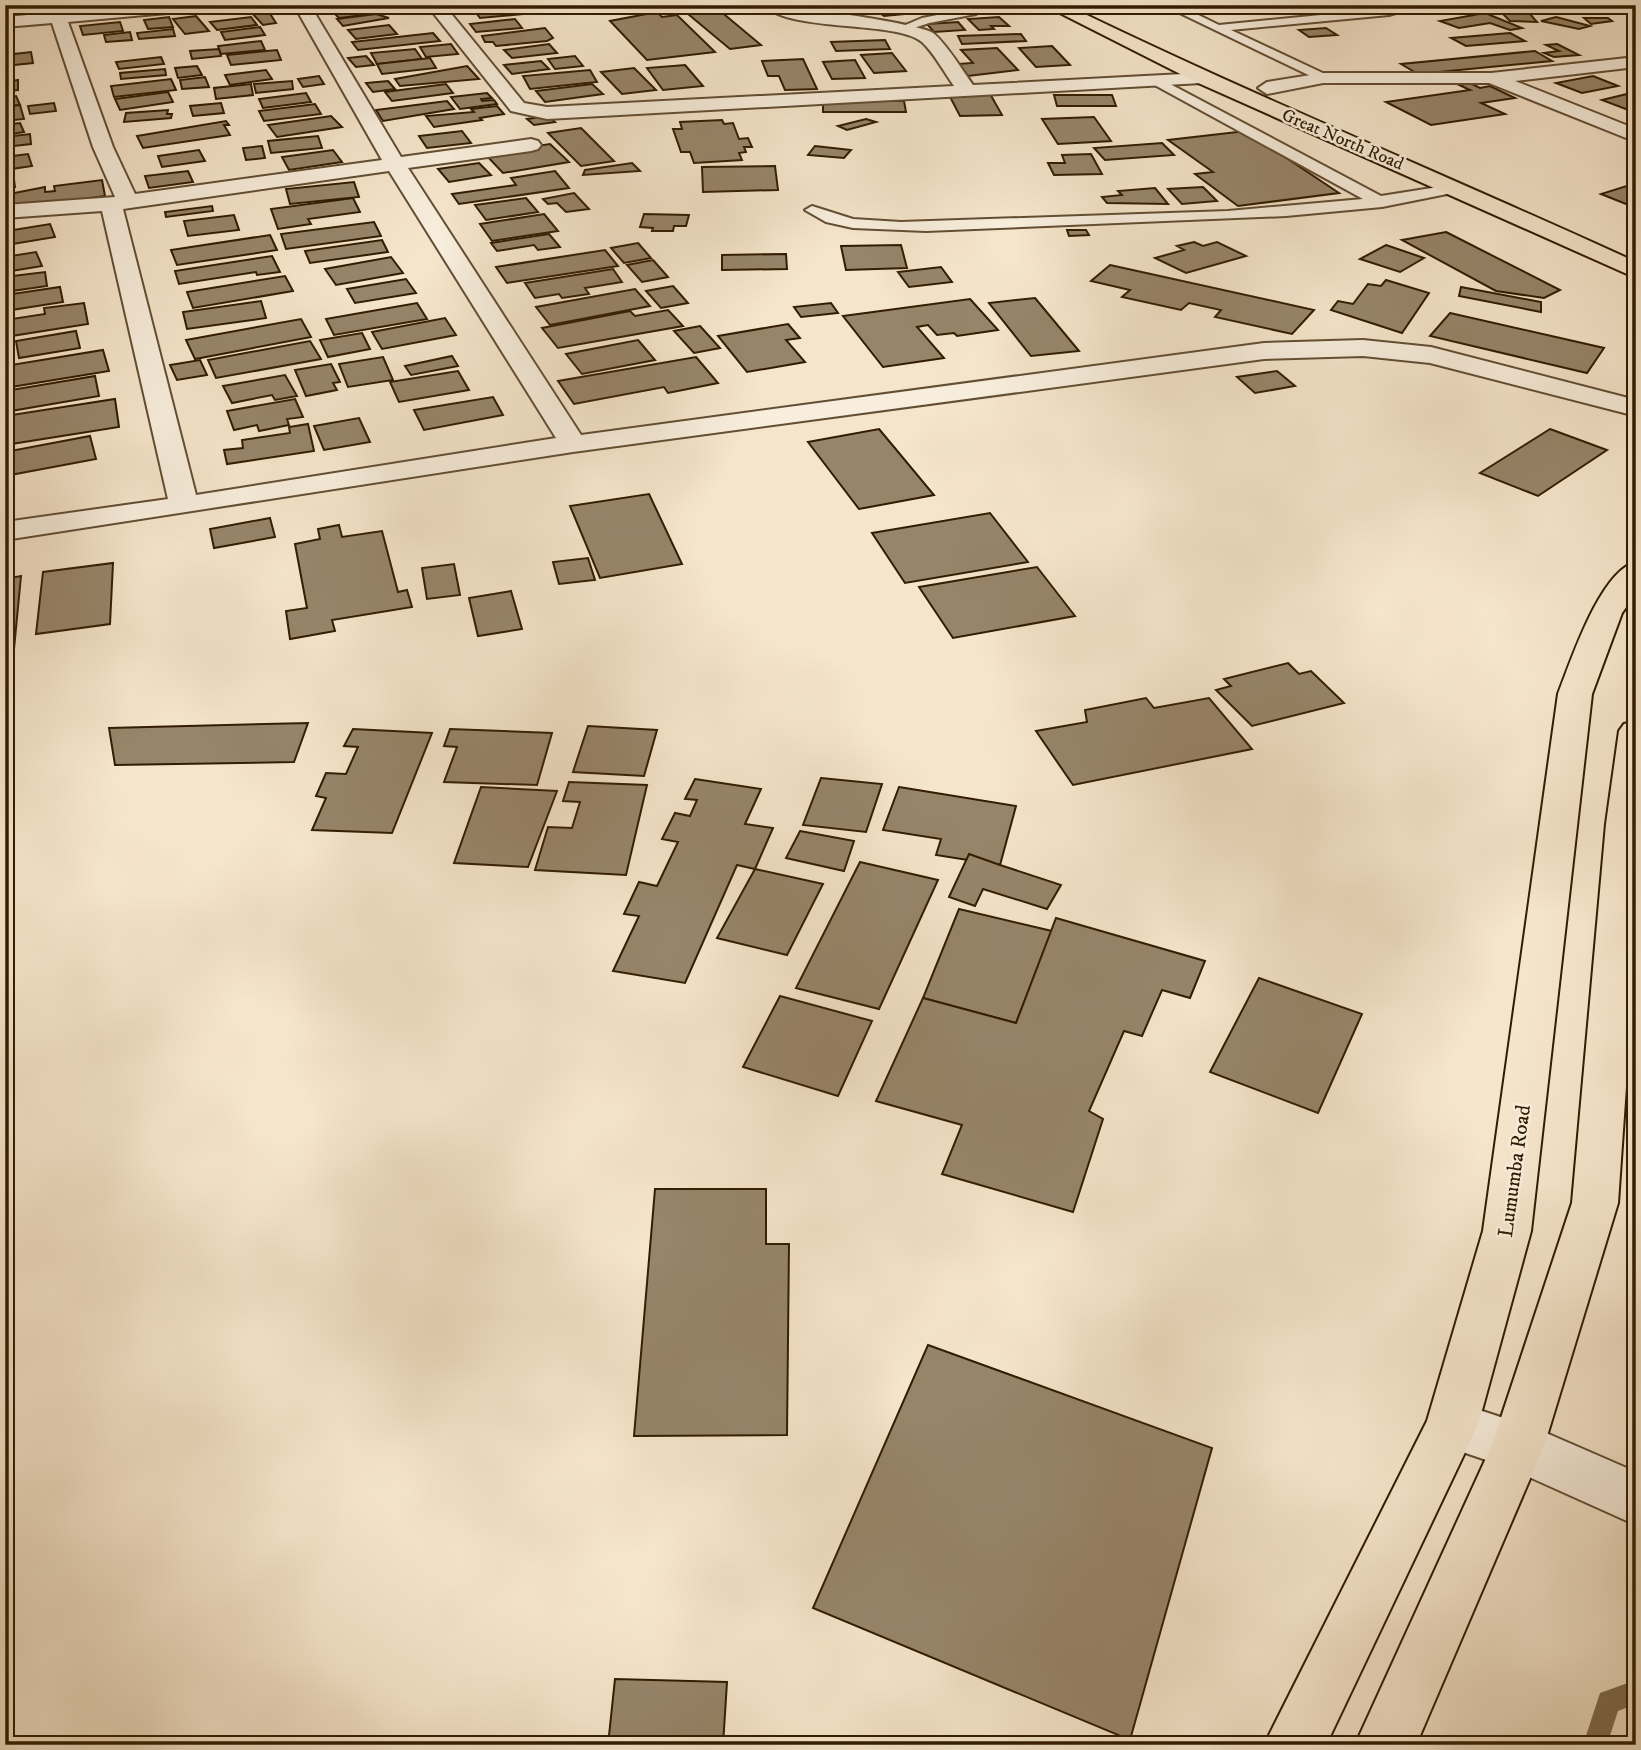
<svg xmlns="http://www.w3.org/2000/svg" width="1641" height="1750" font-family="'IM FELL DW Pica',serif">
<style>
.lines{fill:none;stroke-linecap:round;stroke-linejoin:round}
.stream{fill:#7f6c50;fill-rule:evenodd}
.building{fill:#97856a;stroke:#321c00;stroke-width:2}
.lane-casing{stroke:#634e33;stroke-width:4}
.street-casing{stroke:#634e33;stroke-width:4}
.primary-casing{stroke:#321c00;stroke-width:4}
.lane{fill:#f8eedd;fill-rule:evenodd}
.street{fill:#f8eedd;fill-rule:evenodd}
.primary{fill:#f5e5cb;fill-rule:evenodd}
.labels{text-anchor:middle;stroke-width:5;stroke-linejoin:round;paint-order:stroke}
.far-street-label{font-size:18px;fill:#321c00;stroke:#f8eedd}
.street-label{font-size:21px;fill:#321c00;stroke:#f8eedd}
</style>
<rect width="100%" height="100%" fill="#f5e5cb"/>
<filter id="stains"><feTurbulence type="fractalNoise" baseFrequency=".00286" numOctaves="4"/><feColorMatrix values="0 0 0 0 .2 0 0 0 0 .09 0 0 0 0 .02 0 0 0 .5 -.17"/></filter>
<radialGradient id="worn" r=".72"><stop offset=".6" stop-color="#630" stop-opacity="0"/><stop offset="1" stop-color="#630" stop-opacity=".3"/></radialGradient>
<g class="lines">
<path class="stream" d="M1636 1680V1704L1618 1711 1607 1745H1583L1600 1693Z"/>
</g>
<g class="building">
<path d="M393 5 398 11 339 18 334 13 348 11 346 9 355 6Z"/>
<path d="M527 5 534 13 480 18 474 10Z"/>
<path d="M941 5 947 10 884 16 870 6Z"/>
<path d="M1271 5H1337L1271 12 1259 6Z"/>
<path d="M1593 5H1636V10L1595 8Z"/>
<path d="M267 9 276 23 263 25 250 11Z"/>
<path d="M719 10 761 45 730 49 688 14Z"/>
<path d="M657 12 662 17 677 15 715 52 647 60 610 21Z"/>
<path d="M1485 13 1522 28 1510 30 1490 23 1459 28 1440 21Z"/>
<path d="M376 14 389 18 343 26 337 19Z"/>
<path d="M1503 14H1530L1537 22 1510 21Z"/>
<path d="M196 16 209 31 185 34 173 19Z"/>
<path d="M169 17 173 27 148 29 144 20Z"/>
<path d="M251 17 257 25 217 30 210 22Z"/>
<path d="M999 17 1009 26H991L994 29 979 30 968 19Z"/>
<path d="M1556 17 1590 26 1579 29 1541 21Z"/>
<path d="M1584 18H1608L1612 21 1591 24Z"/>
<path d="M515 19 522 28 476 32 470 24Z"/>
<path d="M120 22 123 31 83 35 80 26Z"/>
<path d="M958 22 965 30 934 32 927 24Z"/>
<path d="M389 25 397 34 356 39 348 30Z"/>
<path d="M260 27 265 35 225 40 221 32Z"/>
<path d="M545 28 553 38 547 41 496 46 493 42H485L482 36Z"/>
<path d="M1326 28 1337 35 1309 37 1299 30Z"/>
<path d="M173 29 175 36 139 39 137 33Z"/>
<path d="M130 32 132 40 106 42 104 35Z"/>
<path d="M433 33 440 41 358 50 352 42Z"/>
<path d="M1510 33 1525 41 1466 46 1451 38Z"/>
<path d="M1021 34 1026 41 962 44 958 36Z"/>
<path d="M885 40 890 49 836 51 831 42Z"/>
<path d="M261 41 265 50 221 54 218 46Z"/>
<path d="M451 44 458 54 426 57 420 47Z"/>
<path d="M549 44 557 53 512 58 504 50Z"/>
<path d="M1557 44 1579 55 1554 57 1544 53 1559 51 1546 45Z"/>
<path d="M1052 46 1070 65 1036 67 1019 48Z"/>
<path d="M997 48 1018 70 968 76 957 64 973 63 961 50Z"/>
<path d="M219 49 221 56 192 59 190 51Z"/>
<path d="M415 49 422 59 377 64 371 53Z"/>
<path d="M277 50 281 60 231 65 227 55Z"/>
<path d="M1535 51 1552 61 1418 74 1401 64Z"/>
<path d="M31 52 33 63 5 66V55Z"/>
<path d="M892 53 906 71 874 73 861 55Z"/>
<path d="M366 56 374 65 356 67 348 58Z"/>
<path d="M575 56 583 66 555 69 548 59Z"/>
<path d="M161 57 164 64 119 69 116 62Z"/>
<path d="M430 58 436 68 382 74 377 64Z"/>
<path d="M803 59 817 89 785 90 779 76H768L762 61Z"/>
<path d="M855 60 865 78 832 79 823 62Z"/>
<path d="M541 61 549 69 512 74 504 65Z"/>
<path d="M685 65 703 86 663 90 647 68Z"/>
<path d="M197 66 202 75 178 78 175 68Z"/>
<path d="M467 66 479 79 400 86 395 79Z"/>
<path d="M634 68 656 90 622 94 601 72Z"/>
<path d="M165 69 166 75 121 79 120 73Z"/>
<path d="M266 70 272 79 230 85 225 75Z"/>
<path d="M590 70 597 82 530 89 523 76Z"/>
<path d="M319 76 324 84 303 87 298 79Z"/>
<path d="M1593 76 1618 86 1582 93 1556 83Z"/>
<path d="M205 77 209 87 182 89 180 80Z"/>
<path d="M171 79 176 90 114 97 111 86Z"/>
<path d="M18 80V90L5 91V82Z"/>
<path d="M292 81 293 89 256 93 254 84Z"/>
<path d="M388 81 395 89 373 92 366 83Z"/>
<path d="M1470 83 1480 88 1490 86 1515 98 1481 103 1505 114 1431 125 1386 102 1470 90 1459 85Z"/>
<path d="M251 84 253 95 216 99 214 88Z"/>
<path d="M446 84 453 93 392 101 385 92Z"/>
<path d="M592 84 603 94 545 102 536 91Z"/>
<path d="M168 92 173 102 120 110 115 99Z"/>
<path d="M989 92 1002 115 960 116 948 93Z"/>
<path d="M1635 92 1636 110 1631 111 1602 100Z"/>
<path d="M306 93 311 102 263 108 259 99Z"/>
<path d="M487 93 492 98 481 99 482 101 494 100 497 104 460 109 451 97Z"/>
<path d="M1054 95H1112L1116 106H1057Z"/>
<path d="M16 96 20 105 5 107V98Z"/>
<path d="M447 101 454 109 383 121 376 110Z"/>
<path d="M823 101H904L906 112H823Z"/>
<path d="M54 103 56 111 30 114 28 106Z"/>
<path d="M221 103 224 113 193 116 190 106Z"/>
<path d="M315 104 321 114 264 121 259 111Z"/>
<path d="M20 105 24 119 5 121V107Z"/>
<path d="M497 106 504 114 480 118 482 120 434 127 426 116 474 112 471 109Z"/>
<path d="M168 110 167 114H172L171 118 124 122 126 113Z"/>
<path d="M331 116 342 127 277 137 268 125Z"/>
<path d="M548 116 555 122 534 125 527 119Z"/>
<path d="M1094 117 1111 141 1058 144 1042 119Z"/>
<path d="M866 119 876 122 847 130 838 126Z"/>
<path d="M722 120 724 124 733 123 739 139 748 138 752 147H744L746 152 739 153 742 160 694 163 690 152H681L673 129H682L680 122Z"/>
<path d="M226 121 229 125H224L230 135 143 148 137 136Z"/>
<path d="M20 123 24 132 5 135V125Z"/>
<path d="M581 128 614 161 581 166 548 133Z"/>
<path d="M462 131 471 143 427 148 419 136Z"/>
<path d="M1246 131 1339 193 1238 206 1195 174 1213 172 1168 140Z"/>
<path d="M30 134 31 144 5 147V137Z"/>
<path d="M318 136 322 148 271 153 268 141Z"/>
<path d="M1162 143 1174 155 1105 160 1094 148Z"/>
<path d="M550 144 569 162 503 173 485 154Z"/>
<path d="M262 146 265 158 246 160 243 148Z"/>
<path d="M815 146 851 150 844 158 808 155Z"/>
<path d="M199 150 205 161 162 167 158 156Z"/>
<path d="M333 150 342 162 289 170 282 157Z"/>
<path d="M28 154 32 166 5 170V157Z"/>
<path d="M1091 154 1102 174 1054 175 1048 163H1065L1062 155Z"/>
<path d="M479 163 491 175 449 182 438 169Z"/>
<path d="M632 163 640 171 583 175 585 170Z"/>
<path d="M775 166 778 190 703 192 702 167Z"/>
<path d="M188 171 193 182 149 188 145 176Z"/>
<path d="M555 171 569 188 459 204 452 194 516 185 511 178Z"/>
<path d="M13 172 15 187 5 188V173Z"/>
<path d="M102 180 105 196 11 209 9 194 45 187V192L55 191 54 186Z"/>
<path d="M354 182 359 197 290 204 286 189Z"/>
<path d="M1633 184 1636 208 1601 194Z"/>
<path d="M1203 187 1217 201 1182 204 1168 189Z"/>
<path d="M1155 188 1168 204 1107 203 1102 197 1122 195 1118 191Z"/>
<path d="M574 193 589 209 566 212 557 203 548 204 543 199Z"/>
<path d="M353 198 360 212 308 219 311 224 278 229 271 209Z"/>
<path d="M526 198 538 212 486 220 475 205Z"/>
<path d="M212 206 213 211 166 217 165 212Z"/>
<path d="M544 214 558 231 492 241 480 224Z"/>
<path d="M644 214 689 215 686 226H674L673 231H652L653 228 640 227Z"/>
<path d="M234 215 239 230 188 236 184 221Z"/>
<path d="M374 222 381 236 286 249 281 234Z"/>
<path d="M50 224 55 237 13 244 7 231Z"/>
<path d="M1067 230H1086L1089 235 1069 236Z"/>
<path d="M1446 232 1560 290 1544 298 1496 291 1402 240Z"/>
<path d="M549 234 560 247 538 250 534 245 497 251 491 243Z"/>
<path d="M270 235 277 250 177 265 171 250Z"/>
<path d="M382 240 388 252 310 263 305 251Z"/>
<path d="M1194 242 1203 246 1217 242 1246 256 1186 273 1155 258 1184 250 1177 246Z"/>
<path d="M638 243 651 258 624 263 611 248Z"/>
<path d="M901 245 907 268 846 270 841 246Z"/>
<path d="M1386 245 1424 258 1400 272 1360 259Z"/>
<path d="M605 250 618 266 507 283 496 267Z"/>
<path d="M36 252 42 266 5 272V257Z"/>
<path d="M786 254 787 269 722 270V255Z"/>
<path d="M272 256 280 272 257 275 256 272 179 284 175 271Z"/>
<path d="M391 257 403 273 336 285 325 269Z"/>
<path d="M653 260 668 277 642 282 627 265Z"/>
<path d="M1110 265 1314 310 1292 334 1215 317 1221 310 1189 303 1181 310 1122 297 1130 290 1091 281Z"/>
<path d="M941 267 952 282 909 287 898 272Z"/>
<path d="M613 269 622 282 585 288 589 294 562 298 559 294 535 298 525 283Z"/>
<path d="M45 272 47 286 5 292V277Z"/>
<path d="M285 276 293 291 193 308 187 292Z"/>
<path d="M406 279 416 293 355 303 347 289Z"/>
<path d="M1386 280 1429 293 1402 333 1331 310 1338 301 1353 304 1368 284 1381 286Z"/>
<path d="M673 286 688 303 661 308 646 291Z"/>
<path d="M60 287 63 302 5 311V295Z"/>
<path d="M1461 287 1541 302V312L1459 296Z"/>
<path d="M635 289 650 306 550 325 536 307Z"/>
<path d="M1035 298 1079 351 1031 356 989 303Z"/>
<path d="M970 299 998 330 957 336 954 333 937 335 928 325 917 327 944 358 883 367 843 316Z"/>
<path d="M261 301 266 318 187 329 183 312Z"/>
<path d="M84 303 88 324 5 337V320L45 314 44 308Z"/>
<path d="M417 303 427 319 334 335 326 319Z"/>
<path d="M831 303 838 313 801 317 794 307Z"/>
<path d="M668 310 683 326 558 348 542 328 630 311 635 316Z"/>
<path d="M1450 313 1604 348 1587 373 1430 336Z"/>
<path d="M445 318 456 335 382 349 372 332Z"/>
<path d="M301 319 311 337 195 359 186 340Z"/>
<path d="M788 324 800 338 786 340 805 362 747 372 718 336Z"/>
<path d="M700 326 720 348 694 353 674 331Z"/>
<path d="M76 331 80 348 19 358 16 341Z"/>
<path d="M362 333 370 349 328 357 320 340Z"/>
<path d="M638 340 655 360 582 374 566 354Z"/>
<path d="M310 341 321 359 216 378 208 360Z"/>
<path d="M103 350 109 371 5 388V366Z"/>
<path d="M452 356 458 366 411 375 405 366Z"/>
<path d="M383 357 393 380 348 387 339 364Z"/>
<path d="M696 357 718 383 668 393 664 387 574 404 558 381Z"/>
<path d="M200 360 207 375 177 380 170 365Z"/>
<path d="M331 364 340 382 333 383 337 390 306 396 295 370Z"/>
<path d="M458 371 469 390 399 402 390 382Z"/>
<path d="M1277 371 1295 386 1255 393 1237 377Z"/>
<path d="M285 375 297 396 275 400 272 395 232 403 223 386Z"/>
<path d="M95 376 99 396 5 412V391Z"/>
<path d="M493 397 503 415 424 430 414 410Z"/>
<path d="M115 399 119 427 5 445V416Z"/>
<path d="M295 399 303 417 287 419 289 425 259 431 257 425 234 430 227 411Z"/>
<path d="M359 418 370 442 324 450 314 426Z"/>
<path d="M308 424 314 451 227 464 224 450 243 448 242 440 290 433 289 427Z"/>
<path d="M879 429 934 495 859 509 808 442Z"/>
<path d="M1550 429 1607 450 1538 496 1480 473Z"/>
<path d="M90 436 96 459 5 476V452Z"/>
<path d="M649 494 682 564 600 578 570 506Z"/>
<path d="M990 513 1028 562 905 583 872 533Z"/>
<path d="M270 518 275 537 214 548 210 529Z"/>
<path d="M339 525 342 537 382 531 398 592 407 590 412 607 332 620 335 631 290 639 286 611 307 608 295 544 320 539 318 529Z"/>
<path d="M588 558 595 580 559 584 553 562Z"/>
<path d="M113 563 110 624 36 634 43 572Z"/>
<path d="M454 564 460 595 427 599 422 568Z"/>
<path d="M1037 567 1075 616 953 638 919 587Z"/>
<path d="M21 576 14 649 5 650V579Z"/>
<path d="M511 591 522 629 478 636 469 598Z"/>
<path d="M1288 663 1299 674 1311 671 1344 703 1252 726 1216 690 1231 686 1224 679Z"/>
<path d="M1146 698 1154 708 1209 698 1252 749 1073 785 1036 731 1087 722 1085 710Z"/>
<path d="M308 723 294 762 115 765 109 728Z"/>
<path d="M588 726 657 730 644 776 573 772Z"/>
<path d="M353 729 432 733 392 833 312 830 326 798 316 796 326 773 346 774 358 747 344 746Z"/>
<path d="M450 729 552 733 537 785 444 782 457 747 444 746Z"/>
<path d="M821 778 882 784 866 832 803 825Z"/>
<path d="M695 779 761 789 745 824 773 828 755 869 737 865 685 983 613 971 639 916 624 914 639 882 657 886 678 842 662 839 675 813 690 816 697 800 685 799Z"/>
<path d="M569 782 647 785 626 875 535 870 548 827 572 828 580 802 563 801Z"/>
<path d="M481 787 557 791 528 867 454 863Z"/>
<path d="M899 787 1016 806 1000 865 936 855 941 839 883 830Z"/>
<path d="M800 831 854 841 844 871 786 858Z"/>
<path d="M969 854 1000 865 1061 885 1047 909 983 889 975 906 949 897Z"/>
<path d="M860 862 938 880 879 1009 796 988Z"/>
<path d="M755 869 823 884 787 955 717 938Z"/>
<path d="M959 909 1052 931 1016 1023 923 998Z"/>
<path d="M1056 918 1205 961 1190 998 1162 990 1142 1036 1124 1031 1089 1111 1103 1119 1073 1212 942 1174 962 1125 876 1101 923 998 1016 1023Z"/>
<path d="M1259 978 1362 1014 1318 1113 1210 1072Z"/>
<path d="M780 996 872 1021 838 1096 743 1067Z"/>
<path d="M655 1189H766V1244H789L787 1435 634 1436Z"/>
<path d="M928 1345 1212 1448 1130 1740 813 1608Z"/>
<path d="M615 1679 727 1682 723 1745H608Z"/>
</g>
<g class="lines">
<defs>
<g id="lane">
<path d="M970 5H981L976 14 929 23 902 32 896 29 922 18 968 9Z"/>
<path d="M1163 5H1178L1219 25 1422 5 1389 15 1231 30 1327 75V81L1323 82Z"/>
<path d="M1155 76 1381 196 1457 184 1464 188 1457 192 1382 207 1286 216 926 231 853 228 826 222 805 210 812 206 853 219 901 222 1228 211 1363 199 1151 83V77Z"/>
</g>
<g id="street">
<path d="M140 5H208L200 10 68 22 113 147 135 194 382 160 294 5H310L401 157 531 139 538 141 541 145 538 149 531 151 408 168 581 435 1264 343 1363 340 1431 347 1636 400V416L1430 363 1363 356 1264 359 573 452 5 540V522L168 499 102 211 5 218V205L115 197 93 147 52 23 5 27V17ZM389 171 556 438 196 495 123 209Z"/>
<path d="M427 5H444L524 103 547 107 954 86C944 72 934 53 922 42 896 20 791 33 764 5 787 5 918 23 933 33 946 43 963 71 973 85L1202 73 1211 78 1202 83 547 119 511 111Z"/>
<path d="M1636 57V67L1515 81 1636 129V142L1489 83H1323L1267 94 1258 88 1267 82 1323 73H1491Z"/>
<path d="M1452 1401 1537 1429 1636 1472V1525L1507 1467 1433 1442 1426 1425 1433 1408Z"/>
</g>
<g id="primary">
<path d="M1044 5H1066C1253 96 1446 175 1636 262V278L1196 82Z"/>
<path d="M1636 562V593L1622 613 1592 694 1531 1231 1478 1425 1326 1745H1264L1427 1421 1483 1231 1558 694C1571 661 1600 571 1636 562Z"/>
<path d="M1636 721V942L1618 1203 1544 1446 1416 1745H1355L1492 1445 1572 1203 1606 824 1619 731 1624 724Z"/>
</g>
</defs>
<use href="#lane" class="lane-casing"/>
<use href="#street" class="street-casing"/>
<use href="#primary" class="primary-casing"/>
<use href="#lane" class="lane"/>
<use href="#street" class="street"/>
<use href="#primary" class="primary"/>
</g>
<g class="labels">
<g class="far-street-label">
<text transform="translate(1343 139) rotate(23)" y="6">Great North Road</text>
</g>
<g class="street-label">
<text transform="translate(1514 1171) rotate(-82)" y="7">Lumumba Road</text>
</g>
</g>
<rect width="1641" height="1750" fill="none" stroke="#f5e5cb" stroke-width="28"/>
<rect x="7" y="7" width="1627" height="1736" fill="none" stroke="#321c00" stroke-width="3.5"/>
<rect x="14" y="14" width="1613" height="1722" fill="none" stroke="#321c00" stroke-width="2"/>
<rect width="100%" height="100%" filter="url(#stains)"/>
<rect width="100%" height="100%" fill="url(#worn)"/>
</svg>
